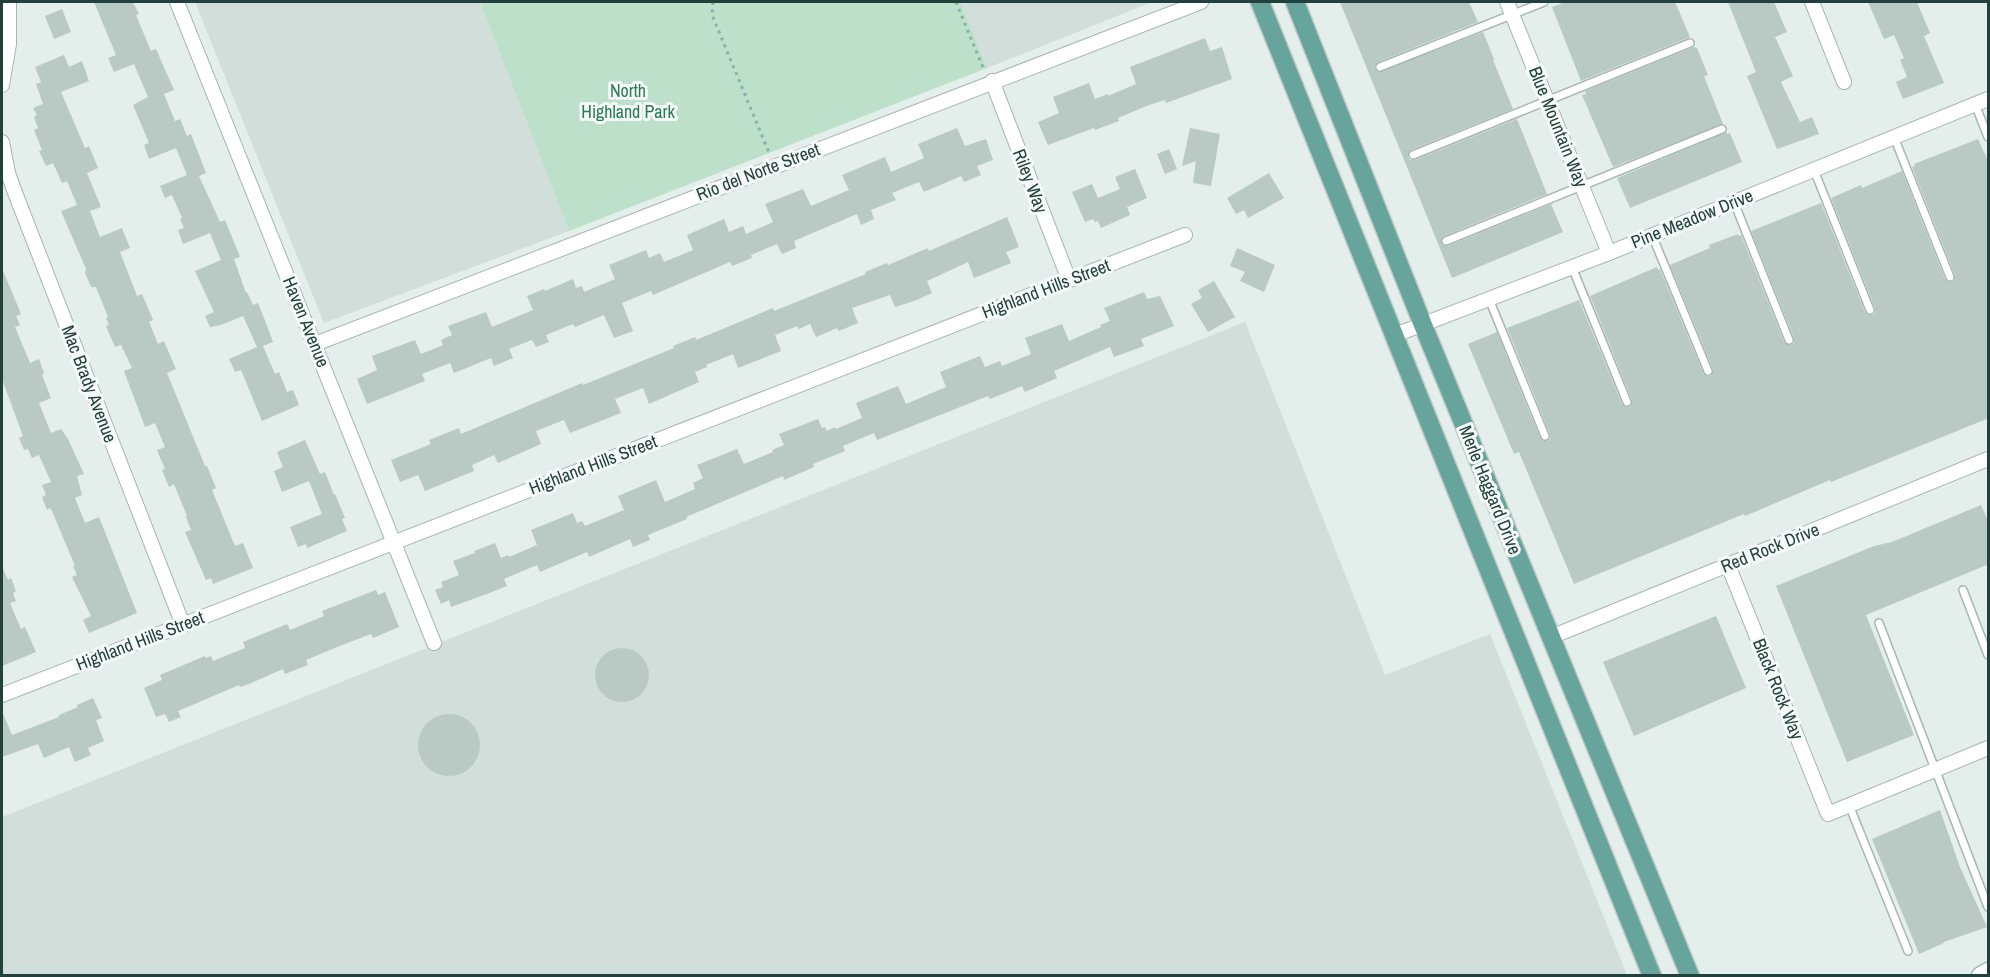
<svg xmlns="http://www.w3.org/2000/svg" width="1990" height="977" font-family="'Archivo Narrow',sans-serif">
<style>
.built{fill:#d2deda}
.green{fill:#bce0ca}
.building{fill:#b9c9c4}
.lines{fill:none;stroke-linecap:round;stroke-linejoin:round}
.lane-casing{stroke:#a6b7b3;stroke-width:10}
.street-casing{stroke:#a6b7b3;stroke-width:16}
.secondary-casing{stroke:#a2bab4;stroke-width:21}
.primary-casing{stroke:#c1cac8;stroke-width:21}
.path{stroke:#83b3a9;stroke-width:3;stroke-dasharray:3 4.5;stroke-linecap:butt}
.lane{stroke:#fff;stroke-width:7}
.street{stroke:#fff;stroke-width:14}
.secondary{stroke:#fff;stroke-width:18}
.primary{stroke:#67a59c;stroke-width:18}
.labels{text-anchor:middle;stroke-width:6;stroke-linejoin:round;paint-order:stroke}
.park-label{font-size:18px;fill:#2a7a51;stroke:#f5faf8}
.street-label{font-size:18px;fill:#22413c;stroke:#f5faf8}
</style>
<rect width="100%" height="100%" fill="#e4eeeb"/>
<g class="built">
<path d="M195 2H480L569 231 324 323Z"/>
<path d="M960 2H1152L987 68Z"/>
<path d="M1245 322 1385 675 1490 634 1627 975 2 976V817Z"/>
</g>
<path class="green" d="M480 2H960L987 68 569 231Z"/>
<g class="building">
<path d="M94 2H133L139 14 136 15 151 51 156 49 174 90 164 94 175 121 180 119 187 136 191 134 206 173 199 176 220 222 225 220 240 257 234 259 246 293 247 292 253 305 258 303 264 318 273 342 263 346 275 374 279 372 287 392 293 390 299 405 262 421 241 370 235 372 229 359 257 347 243 316 221 325 210 327 205 316 214 312 195 271 221 260 210 233 183 244 178 230 184 228 180 219 182 218 172 195 165 198 160 186 187 175 176 148 149 159 144 145 149 143 133 105 148 97 134 64 114 72 108 58 116 55Z"/>
<path d="M1340 2H1469L1478 22 1378 62 1374 67 1379 72 1483 32 1494 59 1493 60 1513 109 1411 150 1408 157 1410 160H1415L1517 119 1547 194 1444 236 1441 240 1442 245 1448 246 1551 204 1563 232 1452 278Z"/>
<path d="M1565 2H1675L1690 37 1581 81 1552 7Z"/>
<path d="M1728 2H1774L1787 32 1775 37 1793 76 1781 82 1800 122 1812 117 1819 134 1777 149 1747 76 1756 72Z"/>
<path d="M1868 2H1917L1930 33 1924 36 1944 83 1903 99 1896 82 1907 77 1900 60 1904 58 1894 35 1884 39Z"/>
<path d="M62 9 71 32 54 39 45 16Z"/>
<path d="M1205 38 1210 51 1222 47 1232 79 1166 103 1165 100 1149 105 1118 118 1119 121 1095 130 1094 128 1048 145 1038 122 1059 113 1053 97 1089 83 1095 99 1108 94V96L1136 84 1130 67Z"/>
<path d="M1694 47 1697 48 1708 75 1704 76 1723 124 1613 167 1582 95 1586 94 1585 91Z"/>
<path d="M64 55 69 67 82 61 89 81 61 92 85 148 89 146 98 168 87 173 101 207 90 211 100 237 122 228 130 248 120 252 137 296 142 294 153 320 149 322 158 344 164 341 176 369 167 373 205 466H207L216 488 212 490 235 546 243 543 253 568 213 584 211 578 206 580 185 532 191 530 186 517 187 516 174 484 169 487 162 470 165 469 157 450 165 447 155 423 145 427 124 371 132 368 121 345 115 347 106 326 109 325 106 318 108 317 96 287H91L85 273 86 269 61 211 77 205 67 181 62 183 53 163 46 166 39 151 42 150 34 130 38 128 34 117 37 115 33 108 43 104 36 84 41 82 35 67Z"/>
<path d="M957 128 965 146 986 139 993 160 977 166 981 175 964 182 961 176 924 192 919 182 892 193 896 200 871 210 874 219 861 225 857 214 794 241 796 248 782 254 777 244 751 255 752 258 732 266 730 262 653 295 651 291 622 303 633 331 614 338 604 315 575 327 573 324 546 335 549 342 536 347 532 340 509 349 513 358 494 366 491 358 454 373 450 363 422 374 425 381 367 404 357 379 377 370 372 356 415 340 421 354 443 345 441 340 452 335 448 326 486 312 492 327 533 310 527 296 544 289 545 291 573 279 576 288 582 286 584 292 615 279 609 265 646 250 649 258 660 253 664 262 693 250 687 235 724 219 729 232 743 226 746 234 773 222 765 204 803 189 811 206 849 190 842 175 885 157 891 172 924 158 918 144Z"/>
<path d="M1190 128 1220 134 1211 186 1193 183 1196 161 1182 166Z"/>
<path d="M1727 132V134L1730 133 1742 162 1630 208 1617 178Z"/>
<path d="M1978 139 1989 163V418L1831 482 1830 480 1745 516 1744 514 1574 584 1519 452 1514 454 1468 344 1497 332 1540 438 1547 441 1550 439V434L1507 328 1579 300 1622 404 1626 407H1630L1632 400 1590 296 1657 267 1658 270 1660 269 1703 373 1707 376H1711L1713 369 1670 265 1710 248 1709 245 1738 234 1739 236 1741 235 1784 342 1791 345 1794 343V338L1751 231 1821 203 1865 312 1872 315 1875 313V308L1831 198 1861 185 1862 188 1902 171 1945 279 1949 282H1953L1955 278V275L1912 167 1915 166 1914 164Z"/>
<path d="M1169 149 1177 169 1165 174 1157 154Z"/>
<path d="M1135 169 1147 198 1127 207 1130 215 1101 228 1098 221 1095 222 1093 219 1085 222 1072 192 1092 184 1098 198 1120 189 1115 177Z"/>
<path d="M1269 173 1284 198 1248 218 1244 210 1236 214 1227 198Z"/>
<path d="M1007 217 1019 247 1006 252 1011 263 974 278 968 262 927 281 932 293 917 300 895 307 890 295 852 308 858 323 839 331 837 328 816 337 810 324 799 329 797 326 775 335 781 351 738 368 733 354 706 365 707 367 695 372 699 382 649 404 643 388 615 399 621 413 570 433 564 420 536 431 541 444 498 463 494 455 472 465 474 471 425 491 418 475 400 482 391 460 431 444 429 440 459 428 461 434 582 383 583 385 674 348 673 346 695 337 696 340 773 308 774 311 866 274 865 272 887 263 888 265 928 248 929 251Z"/>
<path d="M1237 248 1275 265 1264 292 1240 281 1245 272 1230 266Z"/>
<path d="M2 268 21 314 16 316 20 325 15 327 30 363 39 359 44 373 42 375 51 398 39 403 51 433 61 429 68 439 84 474 77 476 82 495 75 498 85 523 99 517 137 613 89 633 83 620 91 616 72 577 77 575 73 566H75L52 511 50 508 47 510 42 497 46 495 42 485 51 482 39 455 32 458 28 449 24 450 19 438 23 436 2 379Z"/>
<path d="M1214 281 1235 317 1208 332 1191 304 1202 298 1198 290Z"/>
<path d="M1144 292 1147 299 1160 296 1174 326 1141 339 1144 346 1114 357 1110 347 1054 371 1057 378 1025 392 1022 386 990 399 988 396 877 440 874 433 843 446 845 451 813 464 814 467 784 480 783 476 686 517 687 519 648 535 650 540 633 547 630 539 589 557 587 552 540 572 537 565 504 579 507 586 492 592 451 607 449 600 441 604 435 590 443 587 441 582 459 575 453 561 475 553 474 551 495 543 501 558 508 555 509 557 537 545 531 530 573 513 577 523 582 521 585 526 624 510 618 496 656 480 665 502 695 489 693 483 703 478 697 465 737 449 744 464 773 452 772 450 784 445 779 434 818 419 822 428 825 427 827 431 835 427 836 429 862 418 856 403 898 386 906 404 946 387 940 372 980 356 985 367 1000 361 1002 366 1031 354 1025 338 1062 324 1069 341 1101 327 1100 325 1110 321 1104 308Z"/>
<path d="M305 440 320 474 325 472 334 495 335 494 345 518 342 519 347 531 307 548 306 544 298 547 290 527 322 514 309 481 282 492 274 471 283 467 277 452Z"/>
<path d="M1981 505 1989 523V564L1866 615 1914 735 1847 762 1776 586 1874 546 1892 542Z"/>
<path d="M2 566 8 580 11 578 16 591 13 593 16 601 10 603 21 629 25 627 36 652 2 666Z"/>
<path d="M376 590 378 595 385 592 399 627 373 638 371 634 337 647 306 660 308 665 285 674 283 669 249 684 240 687 239 685 178 711 181 717 169 722 165 714 156 717 144 688 162 680 160 675 205 656V658L211 656 213 661 245 648 243 642 287 624 290 630 324 616 322 611Z"/>
<path d="M1716 616 1746 688 1634 736 1603 662Z"/>
<circle cx="622" cy="675" r="27"/>
<path d="M93 698 102 718 96 720 104 741 88 748 91 755 75 762 69 747 44 758 38 744 2 757V711L12 735 59 717V715L78 707 77 705Z"/>
<circle cx="449" cy="745" r="31"/>
<path d="M1940 810 1960 867 1987 927 1944 942V943L1919 954 1872 839Z"/>
</g>
<g class="lines">
<defs>
<g id="lane">
<path d="M1380 67 1544 2"/>
<path d="M1975 104 1988 137"/>
<path d="M1894 137 1950 277"/>
<path d="M1413 155 1690 43"/>
<path d="M1814 170 1870 310"/>
<path d="M1734 202 1789 340"/>
<path d="M1652 235 1708 371"/>
<path d="M1446 241 1722 129"/>
<path d="M1572 267 1627 402"/>
<path d="M1489 299 1545 436"/>
<path d="M1963 590 1988 655"/>
<path d="M1879 623 1988 907"/>
<path d="M1849 805 1908 951"/>
</g>
<g id="street">
<path d="M177 2 434 643"/>
<path d="M1507 2 1609 253"/>
<path d="M1812 2 1844 82"/>
<path d="M992 81 1069 280"/>
<path d="M2 85 9 44V2"/>
<path d="M2 142 8 173 14 190 183 625"/>
<path d="M1395 335 1609 253 1988 99"/>
<path d="M315 344 1201 2"/>
<path d="M1728 565 1828 814 1988 748"/>
<path d="M1551 637 1988 459"/>
<path d="M2 695 1185 235"/>
</g>
<path id="secondary" d="M1981 976 1988 972"/>
<g id="primary">
<path d="M1260 2 1652 976"/>
<path d="M1295 2 1423 325 1690 976"/>
</g>
</defs>
<use href="#lane" class="lane-casing"/>
<use href="#street" class="street-casing"/>
<use href="#secondary" class="secondary-casing"/>
<use href="#primary" class="primary-casing"/>
<g class="path">
<path d="M713 2 712 15 770 155"/>
<path d="M956 2 984 70"/>
</g>
<use href="#lane" class="lane"/>
<use href="#street" class="street"/>
<use href="#secondary" class="secondary"/>
<use href="#primary" class="primary"/>
</g>
<g class="labels">
<g class="park-label">
<text x="628" y="97">North<tspan x="628" dy="21">Highland Park</tspan></text>
</g>
<g class="street-label">
<text transform="translate(1558 127) rotate(68)" y="6">Blue Mountain Way</text>
<text transform="translate(758 172) rotate(-21)" y="6">Rio del Norte Street</text>
<text transform="translate(1030 181) rotate(69)" y="6">Riley Way</text>
<text transform="translate(1692 219) rotate(-22)" y="6">Pine Meadow Drive</text>
<text transform="translate(1046 289) rotate(-21)" y="6">Highland Hills Street</text>
<text transform="translate(306 322) rotate(68)" y="6">Haven Avenue</text>
<text transform="translate(89 384) rotate(69)" y="6">Mac Brady Avenue</text>
<text transform="translate(593 465) rotate(-21)" y="6">Highland Hills Street</text>
<text transform="translate(1490 490) rotate(68)" y="6">Merle Haggard Drive</text>
<text transform="translate(1770 548) rotate(-22)" y="6">Red Rock Drive</text>
<text transform="translate(140 641) rotate(-21)" y="6">Highland Hills Street</text>
<text transform="translate(1778 689) rotate(68)" y="6">Black Rock Way</text>
</g>
</g>
<rect width="1990" height="977" fill="none" stroke="#22413c" stroke-width="6"/>
</svg>
